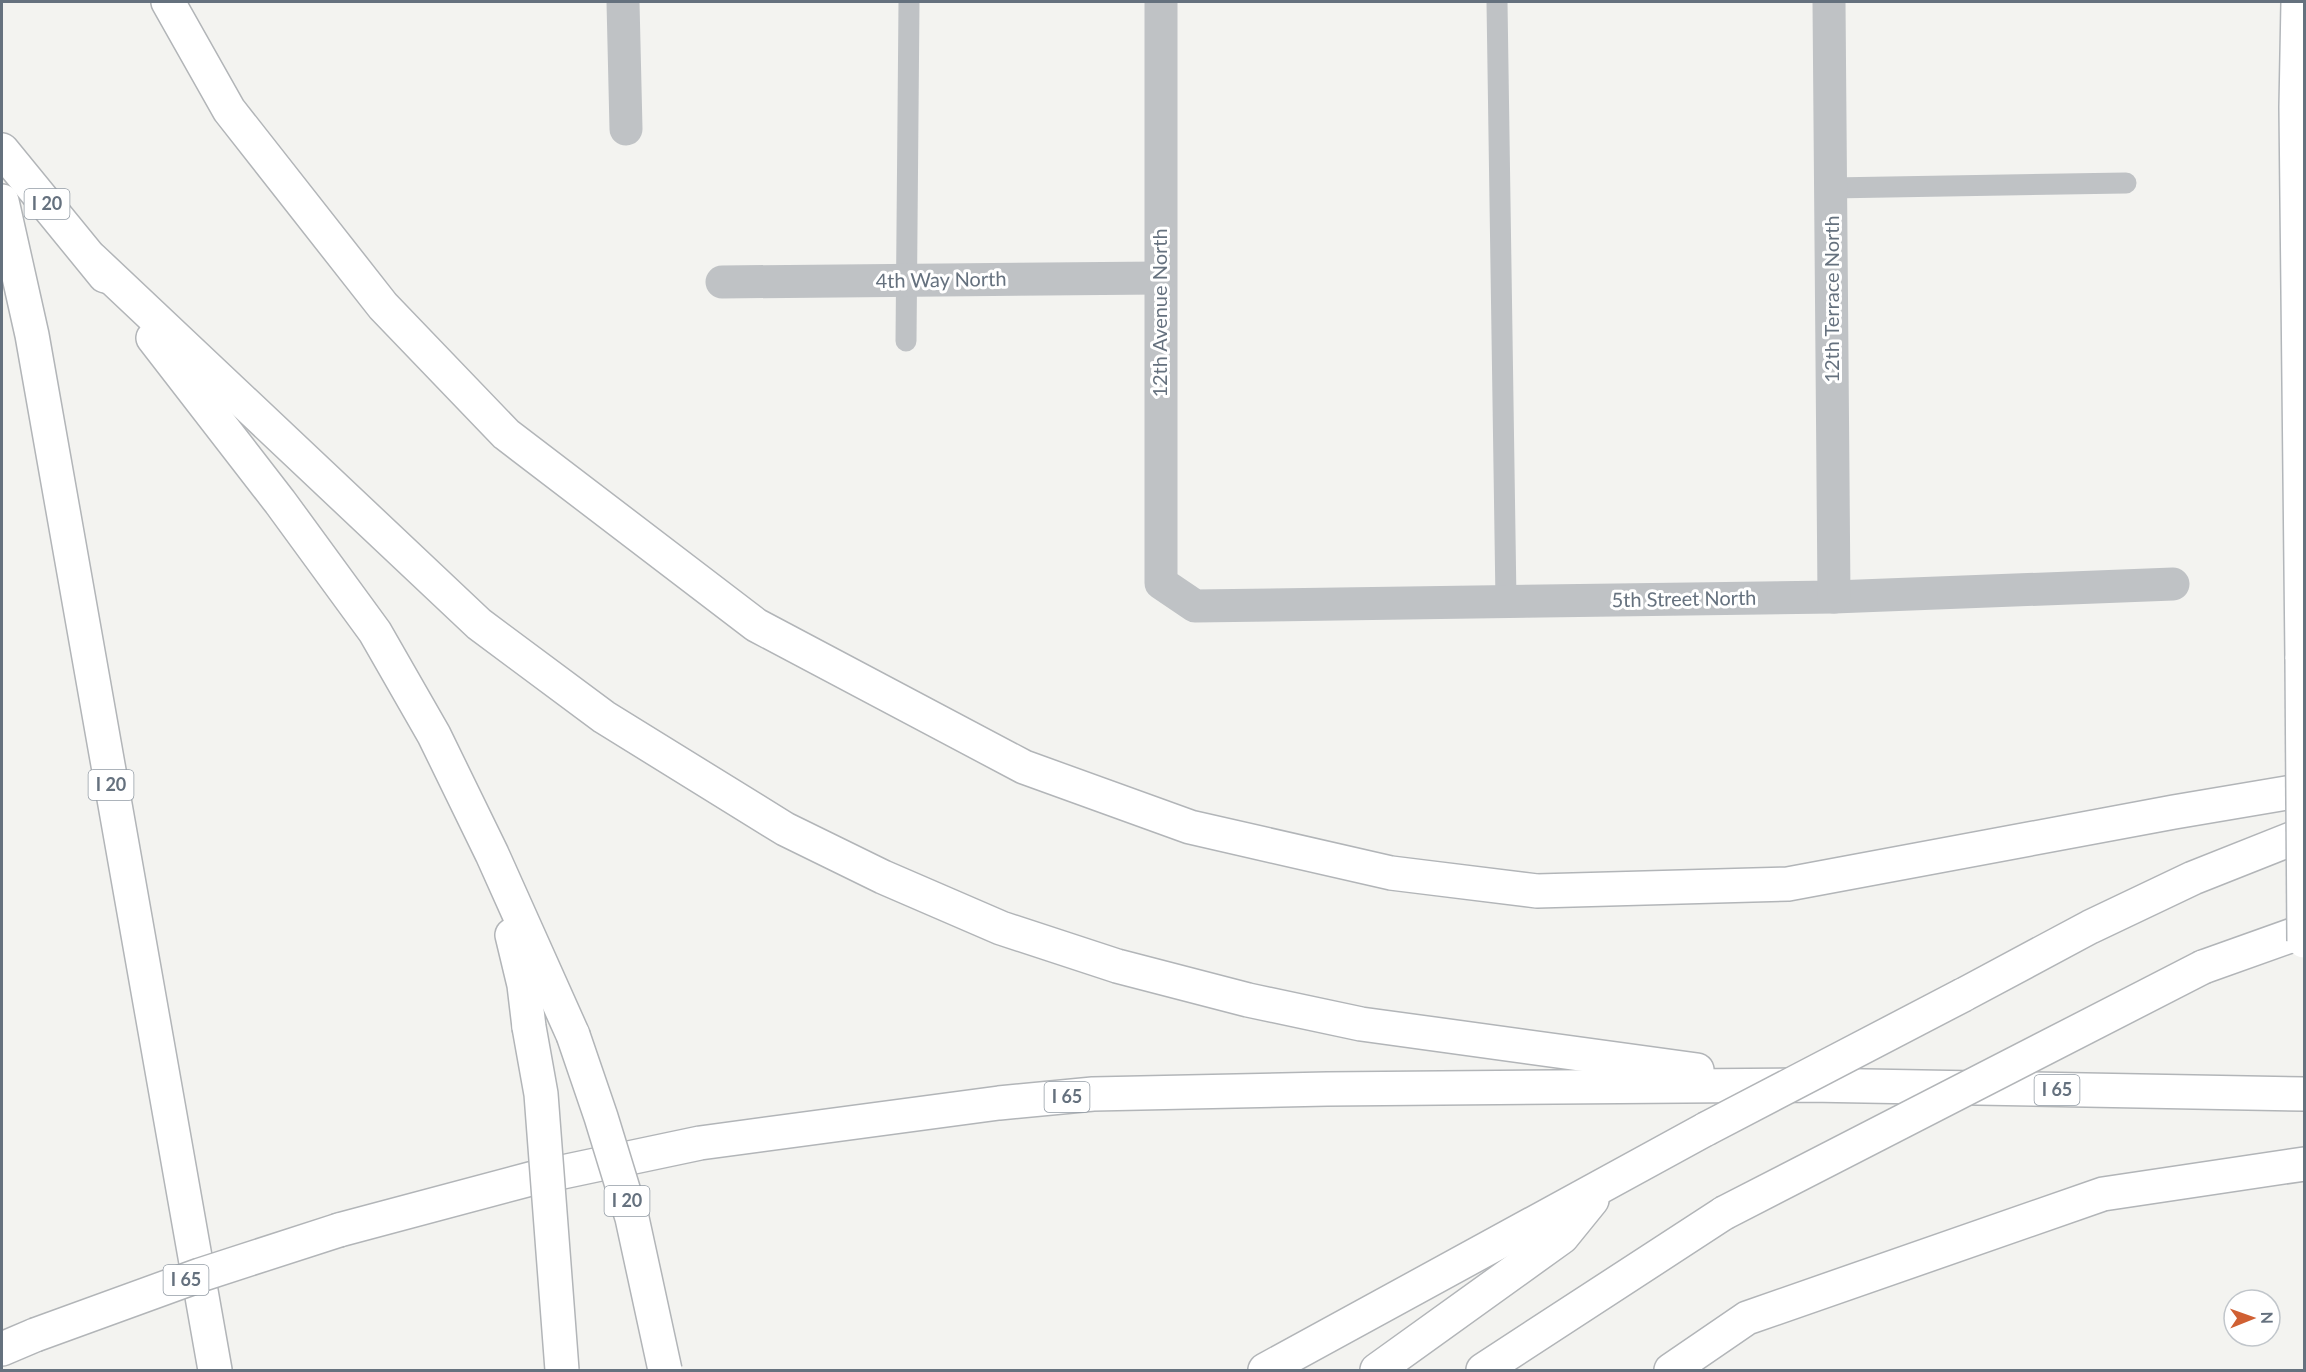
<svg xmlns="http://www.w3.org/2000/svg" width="2306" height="1372" font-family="Lato,sans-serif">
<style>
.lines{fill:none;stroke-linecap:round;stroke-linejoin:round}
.secondary-casing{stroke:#b2b6ba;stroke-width:36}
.highway-casing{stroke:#b2b5b8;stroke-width:36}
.lane{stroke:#bfc2c5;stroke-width:21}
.street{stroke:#bfc2c5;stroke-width:33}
.secondary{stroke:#fff;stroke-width:33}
.highway{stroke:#fff;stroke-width:33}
.secondary-bridge-casing{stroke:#b2b6ba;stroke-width:36;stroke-linecap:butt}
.highway-bridge-casing{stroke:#b2b5b8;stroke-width:36;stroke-linecap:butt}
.secondary-bridge{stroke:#fff;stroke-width:33}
.highway-bridge{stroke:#fff;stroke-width:33}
.labels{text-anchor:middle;stroke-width:6;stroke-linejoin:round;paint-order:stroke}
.shield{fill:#fff;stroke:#939ca5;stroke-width:1.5}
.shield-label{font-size:18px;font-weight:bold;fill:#65717e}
.street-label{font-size:20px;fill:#65717e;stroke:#fff}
</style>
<rect width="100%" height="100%" fill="#f3f3f0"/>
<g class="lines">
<defs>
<path id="secondary" d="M2298 2 2296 107 2302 659"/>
<g id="highway">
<path d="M168 2 229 110 383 306 506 434 756 625 1024 767 1190 827 1391 873 1537 891 1788 884 2174 812 2304 790"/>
<path d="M2 150 105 276"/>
<path d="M2 201 32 335 215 1370"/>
<path d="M92 259 479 624 604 717 785 829 883 877 1001 928 1117 966 1248 1000 1361 1024 1697 1070"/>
<path d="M153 338 280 502 375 632 434 735 492 854 573 1035"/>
<path d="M512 935 524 985 529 1027"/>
<path d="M2203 967 2304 931"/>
<path d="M1963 995 2090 927 2193 878 2304 834"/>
<path d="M339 1230 534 1178 700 1143 999 1103 1093 1094 1327 1089 1809 1085 2304 1094"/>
<path d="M2 1349 35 1335"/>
<path d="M1265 1370 1706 1129"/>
<path d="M1377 1370 1562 1237 1592 1200"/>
<path d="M1483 1370 1724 1213"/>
<path d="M1671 1370 1747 1318 2103 1194 2304 1164"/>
</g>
</defs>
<use href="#secondary" class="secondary-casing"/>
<use href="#highway" class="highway-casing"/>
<g class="lane">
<path d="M1497 2 1506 601"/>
<path d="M1831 188 2126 183"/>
<path d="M906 341 909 2"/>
</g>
<g class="street">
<path d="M623 2 626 129"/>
<path d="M1161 2V583L1195 606 1834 597 2173 584"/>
<path d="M1829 2 1834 597"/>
<path d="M722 282 1160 278"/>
</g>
<use href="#secondary" class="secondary"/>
<use href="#highway" class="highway"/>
<defs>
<path id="secondary-bridge" d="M2302 659 2304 941"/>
<g id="highway-bridge">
<path d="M529 1027 541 1094 562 1370"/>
<path d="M573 1035 601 1117 632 1218 665 1370"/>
<path d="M1706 1129 1963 995"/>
<path d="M1724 1213 2203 967"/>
<path d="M35 1335 200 1275 339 1230"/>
</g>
</defs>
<use href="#secondary-bridge" class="secondary-bridge-casing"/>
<use href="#highway-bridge" class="highway-bridge-casing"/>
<use href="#secondary-bridge" class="secondary-bridge"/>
<use href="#highway-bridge" class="highway-bridge"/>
</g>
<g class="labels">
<g class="shield">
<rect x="24.5" y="189" width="45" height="30" rx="4.5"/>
<rect x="88.5" y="770" width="45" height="30" rx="4.5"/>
<rect x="2034.5" y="1075" width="45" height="30" rx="4.5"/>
<rect x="1044.5" y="1082" width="45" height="30" rx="4.5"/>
<rect x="604.5" y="1186" width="45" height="30" rx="4.5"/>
<rect x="163.5" y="1265" width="45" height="30" rx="4.5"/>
</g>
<g class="shield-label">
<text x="47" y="210">I 20</text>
<text x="111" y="791">I 20</text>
<text x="2057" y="1096">I 65</text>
<text x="1067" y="1103">I 65</text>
<text x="627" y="1207">I 20</text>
<text x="186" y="1286">I 65</text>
</g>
<g class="street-label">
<text transform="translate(941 280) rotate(-1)" y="7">4th Way North</text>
<text transform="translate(1832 299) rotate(-90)" y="7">12th Terrace North</text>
<text transform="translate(1160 313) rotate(-90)" y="7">12th Avenue North</text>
<text transform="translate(1684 599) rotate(-1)" y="7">5th Street North</text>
</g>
</g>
<rect width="2306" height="1372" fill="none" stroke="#65717e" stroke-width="6"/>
<g transform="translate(2252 1318) rotate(89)"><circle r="28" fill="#ffffff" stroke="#c1c6cb" stroke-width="1.5"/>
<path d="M0-4.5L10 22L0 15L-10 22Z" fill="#d06033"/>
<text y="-9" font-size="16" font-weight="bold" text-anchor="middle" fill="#65717e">N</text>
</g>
</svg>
